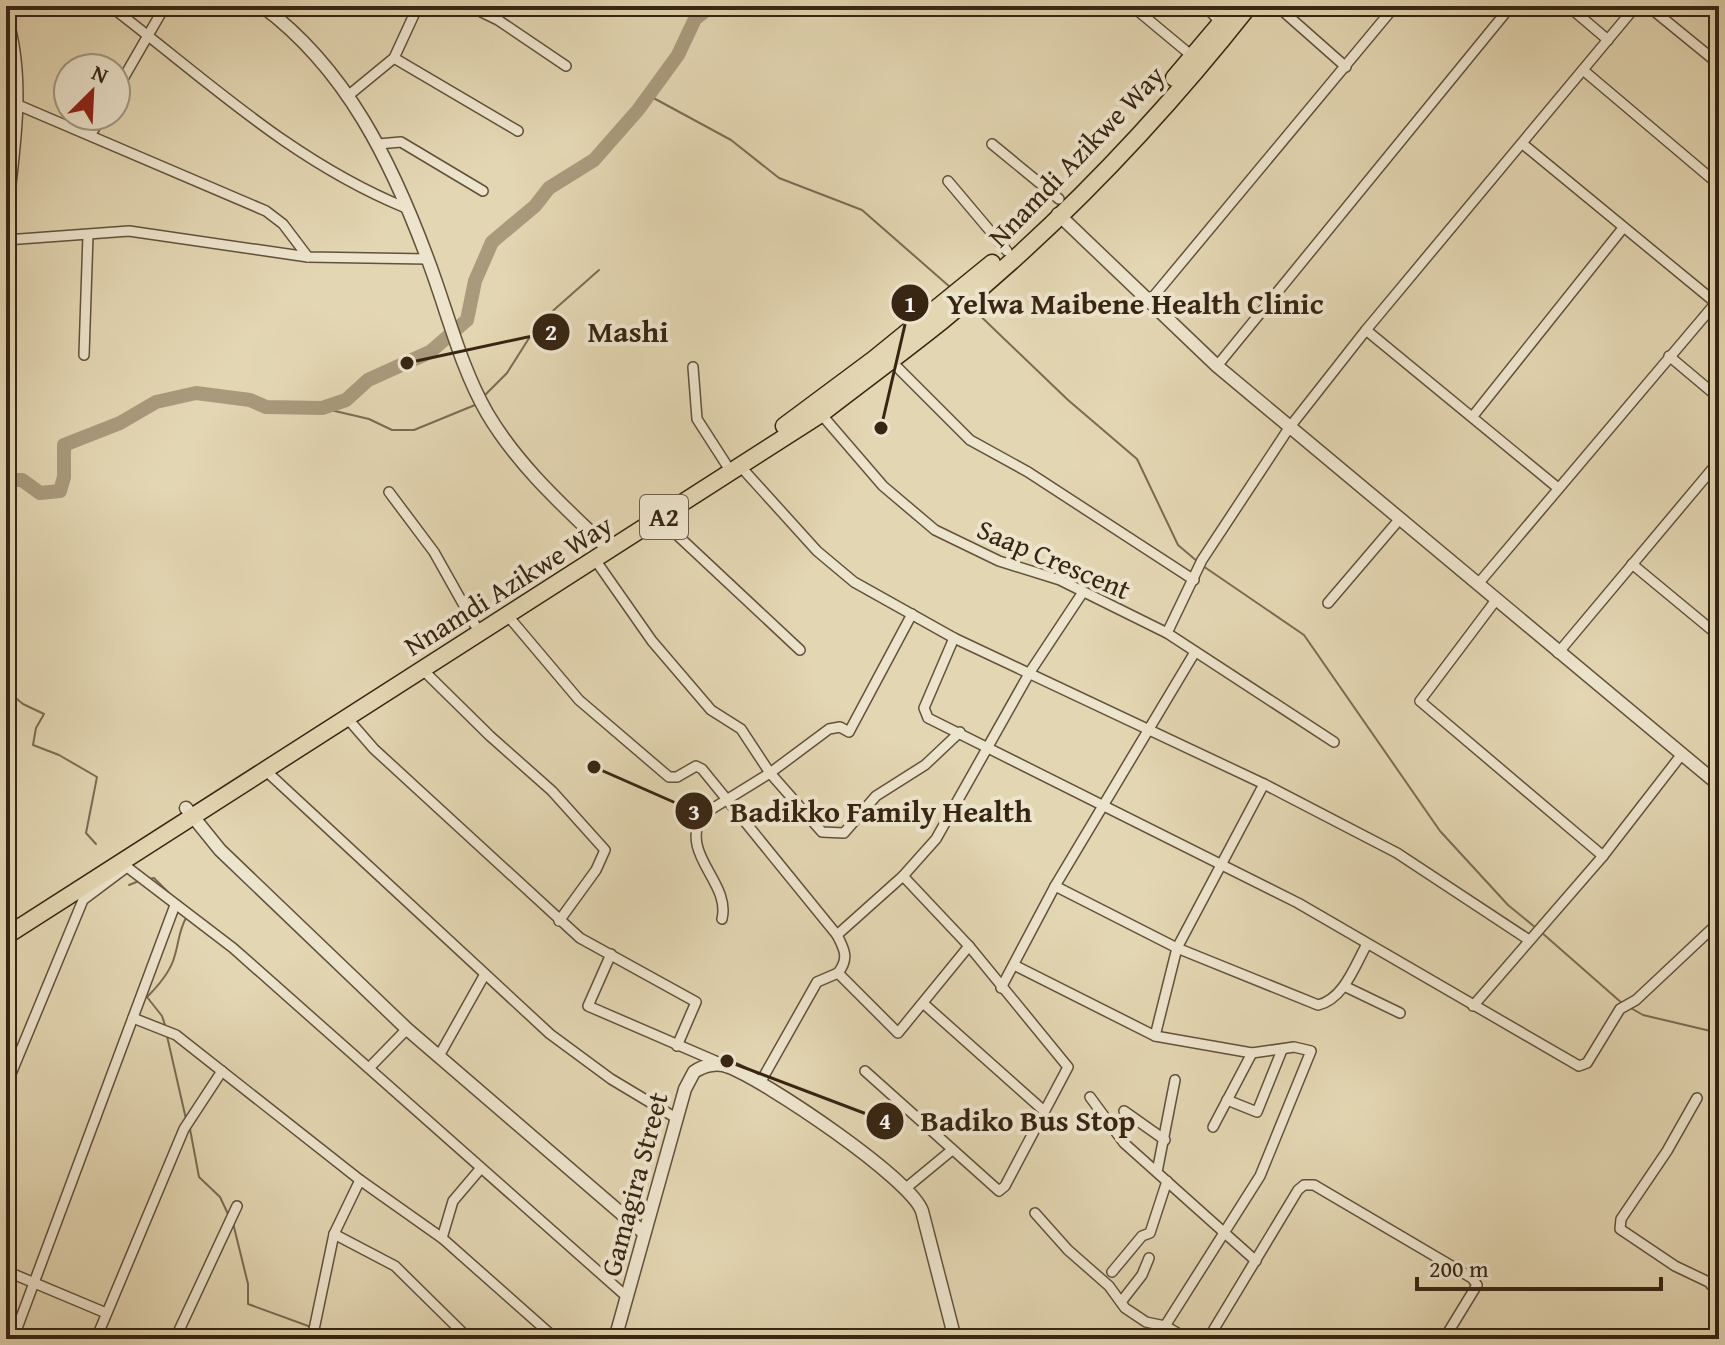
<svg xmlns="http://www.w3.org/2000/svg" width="1725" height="1345" font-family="'Gentium Book Plus',serif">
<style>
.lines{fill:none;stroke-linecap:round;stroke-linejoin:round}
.stream{stroke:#7b6b52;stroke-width:2}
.river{stroke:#a99a7c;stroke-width:14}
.minor-casing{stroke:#62513b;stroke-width:12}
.tertiary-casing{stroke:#62513b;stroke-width:15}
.trunk-casing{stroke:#372513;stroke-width:19}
.minor{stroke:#ede4cd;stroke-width:9}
.tertiary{stroke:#ede4cd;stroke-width:12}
.trunk{stroke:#e3d6b2;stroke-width:16}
.labels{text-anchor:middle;stroke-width:8;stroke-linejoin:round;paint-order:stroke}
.shield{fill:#ede4cd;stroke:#6e5e4b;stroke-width:2}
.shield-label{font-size:26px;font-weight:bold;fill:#372513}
.street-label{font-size:28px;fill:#372513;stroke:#ede4cd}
.leader{fill:none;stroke:#372513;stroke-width:3}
.callout-dot{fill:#372513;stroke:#ede4cd;stroke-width:3}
.mark-label{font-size:24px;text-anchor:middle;font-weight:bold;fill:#fff}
.callout-label{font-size:30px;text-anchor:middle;font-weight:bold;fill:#372513;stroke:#ede4cd;stroke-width:8;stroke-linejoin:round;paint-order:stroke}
</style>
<rect width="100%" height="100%" fill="#e3d6b2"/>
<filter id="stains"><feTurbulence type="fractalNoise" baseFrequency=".0025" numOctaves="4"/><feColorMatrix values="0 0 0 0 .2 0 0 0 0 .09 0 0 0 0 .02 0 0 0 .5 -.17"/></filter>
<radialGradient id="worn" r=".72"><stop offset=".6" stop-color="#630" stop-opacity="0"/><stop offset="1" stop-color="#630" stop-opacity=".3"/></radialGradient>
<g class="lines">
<g class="stream">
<path d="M648 95 731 140 779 178 862 210 950 287"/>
<path d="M969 305 1068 400 1137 459 1178 545 1198 562"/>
<path d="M485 395 507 373 538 324 599 270"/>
<path d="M322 408 369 419 392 430H414L475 405"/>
<path d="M1203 566 1304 635 1440 831 1508 905 1536 928"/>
<path d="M6 690 23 704 44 714 36 728 33 745 59 755 97 777 86 833 96 844"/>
<path d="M149 879 154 878 171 895"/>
<path d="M129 885 139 881"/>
<path d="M1541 932 1623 1004"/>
<path d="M1629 1007 1643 1015 1719 1033"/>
<path d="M165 1025 162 1016 147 997C157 987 168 975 173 961 179 945 178 932 186 918"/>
<path d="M167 1036 186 1119"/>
<path d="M190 1129 199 1177 220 1197 228 1214"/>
<path d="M233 1223 248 1284V1304L311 1327"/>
</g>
<path class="river" d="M6 480H22L40 493 60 491 64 477V445L120 423 156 402 196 393 250 400 266 407 322 408 346 400 368 380 430 352 467 320 475 281 492 242 535 206 549 188 594 160 638 110 678 55 695 19 711 6"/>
<defs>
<g id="minor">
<path d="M110 6C207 80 291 161 406 208"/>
<path d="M469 6 498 20 566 66"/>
<path d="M1132 6 1192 56"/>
<path d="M1205 6 1221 23"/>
<path d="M1277 6 1346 67"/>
<path d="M1568 6 1608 40"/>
<path d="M1648 6 1719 64"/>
<path d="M6 13C29 81 13 158 6 228"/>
<path d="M394 58 518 131"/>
<path d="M1583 70 1719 185"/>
<path d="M116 91 165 6"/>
<path d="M349 95 394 58 418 6"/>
<path d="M18 105 266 211 283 224 308 257"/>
<path d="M91 134 102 116"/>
<path d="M378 144 401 142 483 191"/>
<path d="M992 144 1059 199"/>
<path d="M1524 145 1716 303"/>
<path d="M948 181 1007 251"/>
<path d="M6 240 129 231 308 257 428 259"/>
<path d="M1148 303 1395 6"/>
<path d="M1366 330 1558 488"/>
<path d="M84 355 88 235"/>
<path d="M1669 356 1719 398"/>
<path d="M891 361 970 440 1028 472 1194 580"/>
<path d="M1217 366 1511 6"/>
<path d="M693 367 697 419 726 464"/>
<path d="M821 414 883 486 935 530 999 561 1060 580 1167 633 1334 742"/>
<path d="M1473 416 1623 228"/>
<path d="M741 467 817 551 854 582 954 638 1264 784 1397 853 1529 940"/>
<path d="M389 492 434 552 475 625"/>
<path d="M660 519 800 650"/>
<path d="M596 561 652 641 711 710 741 729 770 773 822 832 844 833 876 796 925 765 960 732"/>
<path d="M1632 564 1719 636"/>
<path d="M1478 584 1719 299"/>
<path d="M1496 600 1420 701 1603 856"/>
<path d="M1328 603 1398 521"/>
<path d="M508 616 579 700 669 777H677L696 766 702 769 837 935C845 950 849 959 838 973"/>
<path d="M1167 633 1202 560 1289 428 1366 330 1636 6"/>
<path d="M954 638 924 708 928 718 1298 903 1579 1066 1587 1063 1620 1009 1636 1000 1719 922"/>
<path d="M1558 653 1719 461"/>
<path d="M423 670 490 736 552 791 605 850 596 870 559 921"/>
<path d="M347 718 374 749 580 938 696 1002 677 1046"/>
<path d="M265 770 550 1034 611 1079 676 1118"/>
<path d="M1055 886 1177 948 1318 1005C1344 999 1355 965 1367 944"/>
<path d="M722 919C731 882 679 855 702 815L770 773 829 729 840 727 849 732 912 614"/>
<path d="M837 935 903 876 936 839 1030 672 1083 592"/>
<path d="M611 954 588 1006 720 1063"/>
<path d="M1014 965 1155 1036 1252 1053 1294 1047 1311 1051 1260 1176 1165 1326 1188 1339"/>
<path d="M1344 986 1400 1013"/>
<path d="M1001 988 1055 886 1195 652"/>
<path d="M924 1004 1043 1110"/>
<path d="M1473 1006 1603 856 1682 754"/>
<path d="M133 1018 176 1035 360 1180 442 1238 556 1339"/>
<path d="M1155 1036 1177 948 1264 784"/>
<path d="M439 1056 485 974"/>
<path d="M369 1068 407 1029"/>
<path d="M865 1071 999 1191 1005 1186 1068 1067 969 946 903 876"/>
<path d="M760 1083 817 982 838 973 898 1033 969 946"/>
<path d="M6 1086 83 900 127 867 233 948 627 1297"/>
<path d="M1090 1097 1124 1143 1256 1261"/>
<path d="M1697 1098 1667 1151 1621 1219 1620 1229 1675 1266 1719 1287"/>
<path d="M1227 1100 1257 1112 1282 1050"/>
<path d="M1124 1111 1165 1140"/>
<path d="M1213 1127 1252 1053"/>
<path d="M1157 1172 1175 1080"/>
<path d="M906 1188 952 1150"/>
<path d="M1035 1213 1068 1250 1109 1286 1125 1308 1146 1322 1165 1326"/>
<path d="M334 1234 395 1266 469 1339"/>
<path d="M442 1238 453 1201 481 1168"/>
<path d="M6 1271 106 1313"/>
<path d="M1112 1272 1142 1236 1150 1233 1167 1181"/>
<path d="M1711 1285 1719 1265"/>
<path d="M1121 1302 1142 1275 1149 1258"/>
<path d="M13 1339 175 905"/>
<path d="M96 1339 184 1129 222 1071"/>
<path d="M175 1339 237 1206"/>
<path d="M312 1339 334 1234 360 1180"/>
<path d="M1208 1339 1298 1190 1304 1185H1314L1472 1278 1477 1285 1444 1339"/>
</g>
<g id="tertiary">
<path d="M262 6C347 69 392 163 428 260 447 310 460 366 487 413 517 464 561 504 603 544"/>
<path d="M1058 214 1217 366 1719 785"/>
<path d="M186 808 220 850 407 1029 644 1233"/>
<path d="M615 1339 685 1089 694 1072C704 1065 718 1062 729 1067 766 1081 910 1178 922 1211L955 1339"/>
</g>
<g id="trunk">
<path d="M1174 78 1235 6"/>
<path d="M784 426 874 359 992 263"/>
<path d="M6 936 821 414C861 383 902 353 942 321 1054 230 1159 120 1249 6"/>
</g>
</defs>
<use href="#minor" class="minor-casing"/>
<use href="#tertiary" class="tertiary-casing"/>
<use href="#trunk" class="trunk-casing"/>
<use href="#minor" class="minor"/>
<use href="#tertiary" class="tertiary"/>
<use href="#trunk" class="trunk"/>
</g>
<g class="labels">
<rect class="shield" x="640" y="495" width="48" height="44" rx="6"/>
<g class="shield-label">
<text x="664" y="526">A2</text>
</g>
<g class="street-label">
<text transform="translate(1076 156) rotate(-46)" y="10">Nnamdi Azikwe Way</text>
<text transform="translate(1054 559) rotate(23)" y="10">Saap Crescent</text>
<text transform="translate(508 585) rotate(-32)" y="10">Nnamdi Azikwe Way</text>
<text transform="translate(634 1184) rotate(-75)" y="10">Gamagira Street</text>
</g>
</g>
<path class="leader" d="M881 428L910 303M407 363L551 332M594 767L694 811M727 1061L885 1121"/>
<g class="callout-dot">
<circle cx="881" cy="428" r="8"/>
<circle cx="407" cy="363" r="8"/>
<circle cx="594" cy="767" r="8"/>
<circle cx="727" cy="1061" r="8"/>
<circle cx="910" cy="303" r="20"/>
<circle cx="551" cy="332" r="20"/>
<circle cx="694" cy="811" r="20"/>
<circle cx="885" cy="1121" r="20"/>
</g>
<g class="mark-label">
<text x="910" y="312">1</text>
<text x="551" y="340">2</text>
<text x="694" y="820">3</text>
<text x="885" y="1129">4</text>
</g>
<g class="callout-label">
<text x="1135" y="314">Yelwa Maibene Health Clinic</text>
<text x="628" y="342">Mashi</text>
<text x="881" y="822">Badikko Family Health</text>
<text x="1028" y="1131">Badiko Bus Stop</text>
</g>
<rect width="1725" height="1345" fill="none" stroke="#e3d6b2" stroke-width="32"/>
<rect x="8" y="8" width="1709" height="1329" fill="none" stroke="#372513" stroke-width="4"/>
<rect x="16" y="16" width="1693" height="1313" fill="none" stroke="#372513" stroke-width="2"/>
<g transform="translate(92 92) rotate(24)"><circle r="38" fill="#ede4cd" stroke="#a49883" stroke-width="2"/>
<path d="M0-6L14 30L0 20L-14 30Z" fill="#8f2418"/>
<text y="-12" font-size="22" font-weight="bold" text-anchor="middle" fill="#372513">N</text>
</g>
<path d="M1417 1277v12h244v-12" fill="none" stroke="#372513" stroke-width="4"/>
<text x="1429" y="1277" font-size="24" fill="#372513" stroke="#ede4cd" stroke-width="6" paint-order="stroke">200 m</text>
<rect width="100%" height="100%" filter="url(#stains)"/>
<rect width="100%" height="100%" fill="url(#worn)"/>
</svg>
